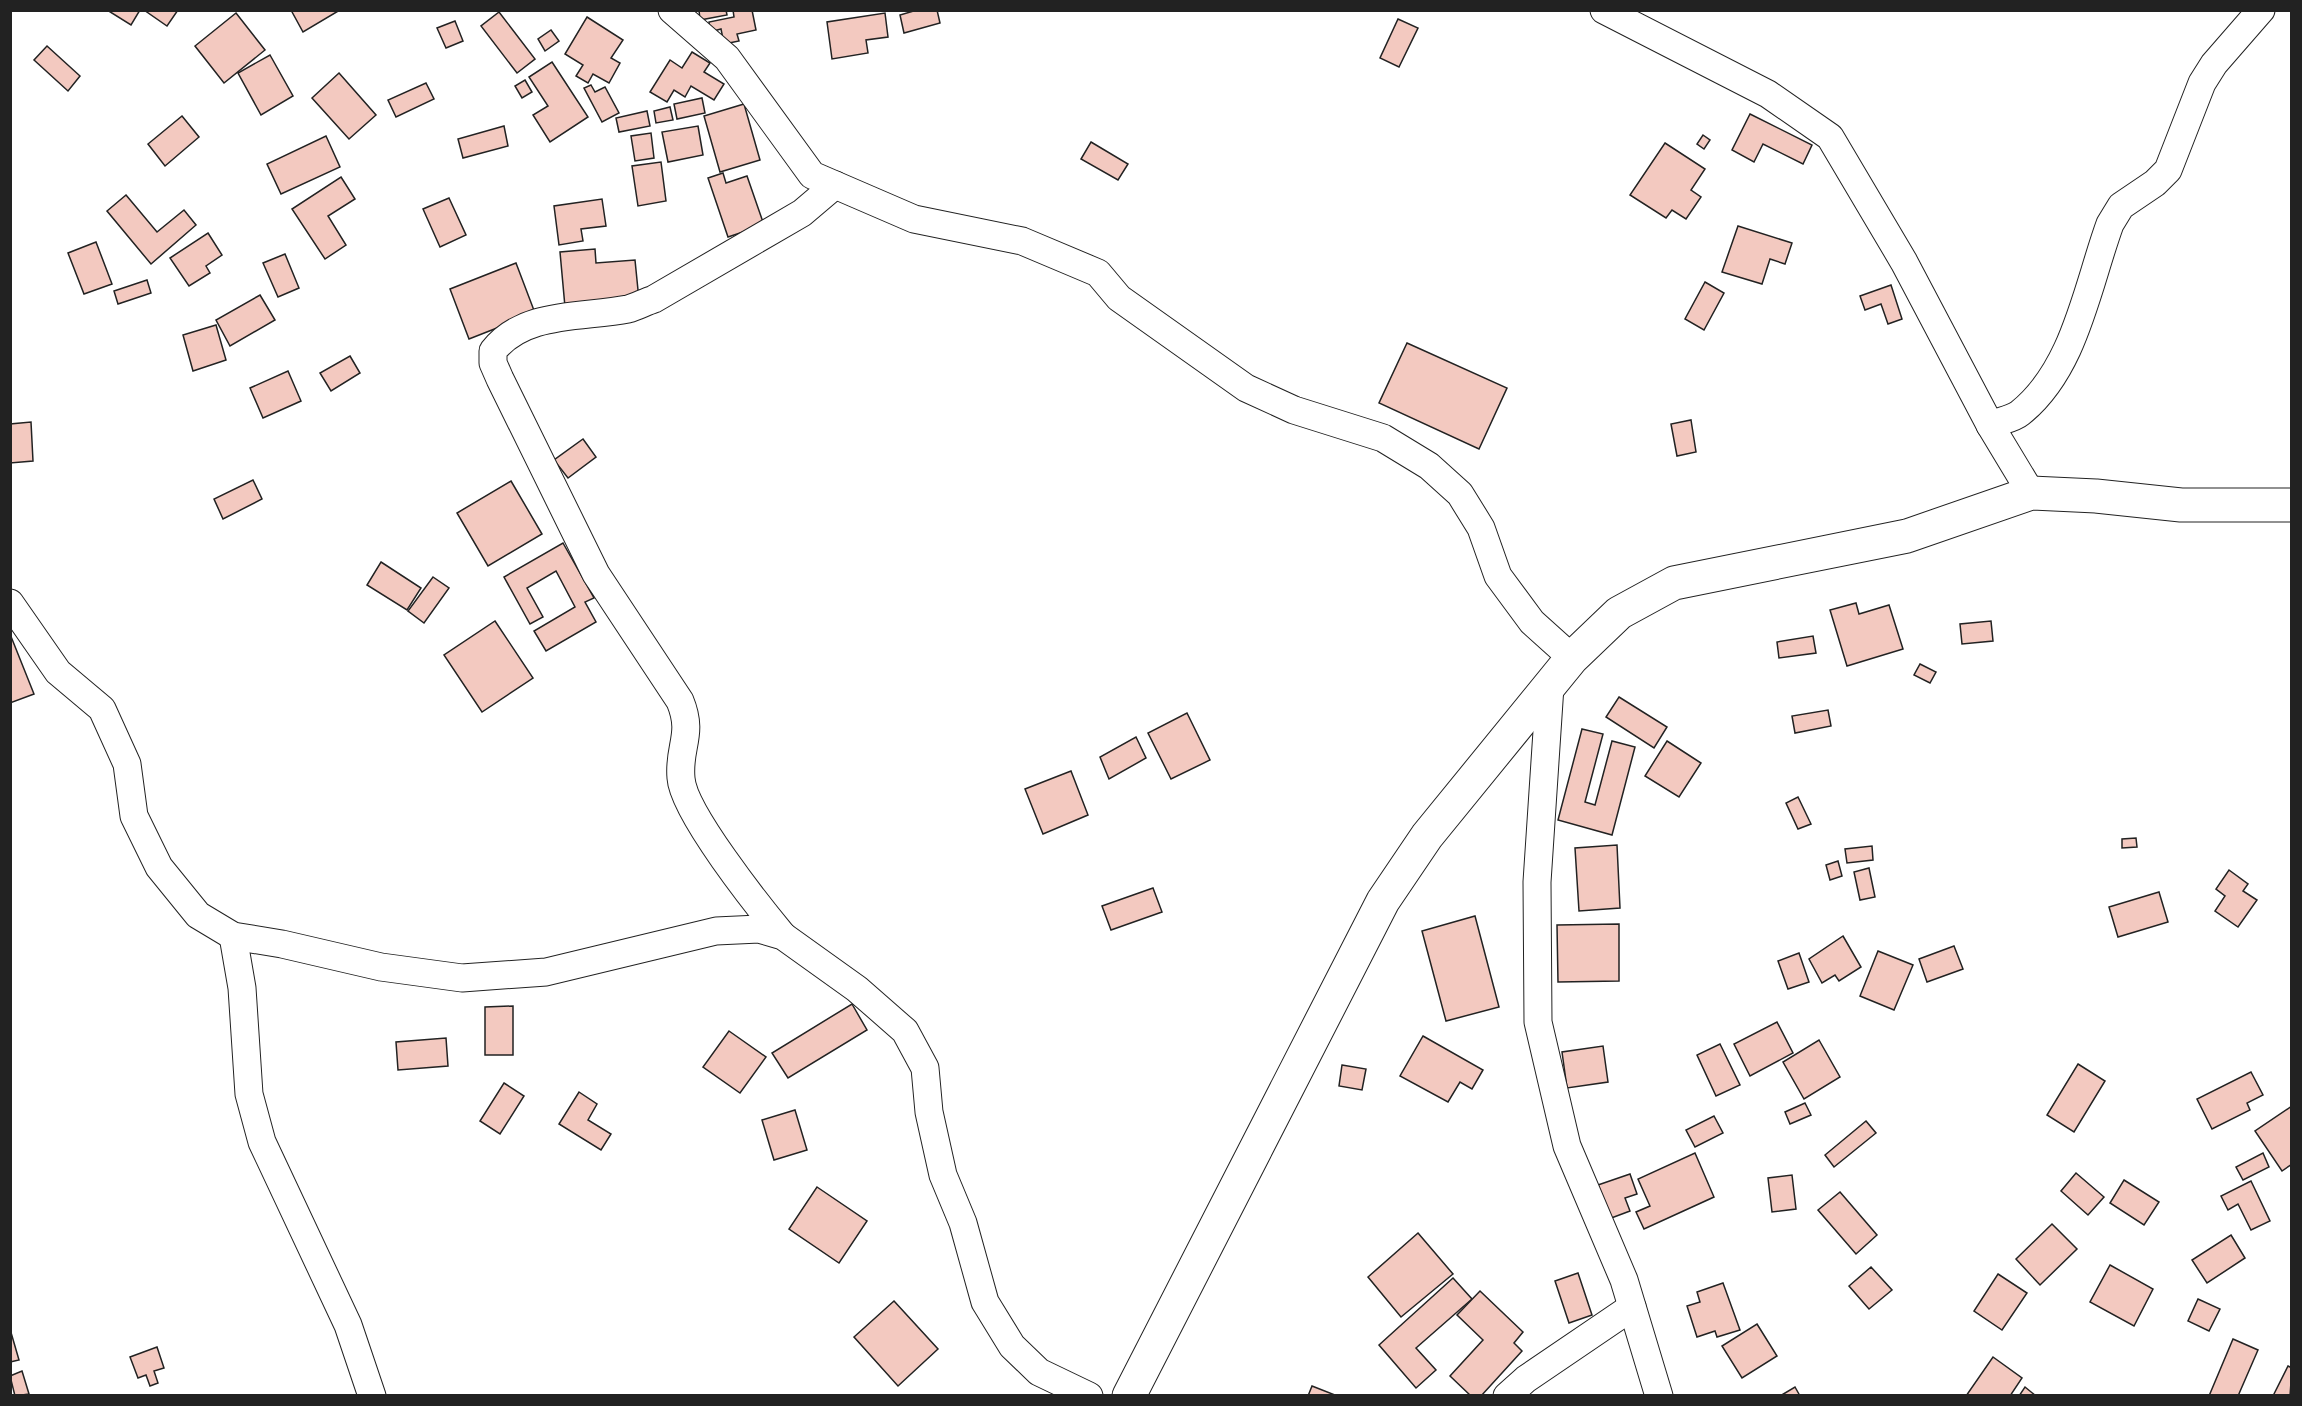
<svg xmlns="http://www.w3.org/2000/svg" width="2302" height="1406" font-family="Quicksand,sans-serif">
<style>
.building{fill:#f3c9c0;stroke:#222;stroke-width:1.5}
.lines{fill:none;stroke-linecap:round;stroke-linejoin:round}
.street-casing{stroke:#222;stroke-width:29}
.secondary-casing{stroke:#222;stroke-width:35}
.street{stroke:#fff;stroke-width:27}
.secondary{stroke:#fff;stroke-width:33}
</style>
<rect width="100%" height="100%" fill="#fff"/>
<g class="building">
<path d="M107 10H140L131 25Z"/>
<path d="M144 10H178L167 26Z"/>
<path d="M291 10H340L303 32Z"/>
<path d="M699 10H726L727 15 700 20Z"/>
<path d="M733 10H752L756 30 737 34 739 41 724 44 721 29 710 32 709 22 734 17Z"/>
<path d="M917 10H937L940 23 904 33 900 15Z"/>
<path d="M499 12 535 59 517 73 481 26Z"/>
<path d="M236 13 265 50 224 83 195 46Z"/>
<path d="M885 13 888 37 866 40 868 53 832 59 827 22Z"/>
<path d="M587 17 623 40 611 58 620 63 609 83 593 74 588 83 576 76 583 65 565 54Z"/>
<path d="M1398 19 1418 28 1399 67 1380 58Z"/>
<path d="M455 21 463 41 446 48 437 28Z"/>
<path d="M551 30 559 41 545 51 538 39Z"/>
<path d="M47 46 80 76 68 91 34 60Z"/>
<path d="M692 52 710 63 704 72 724 84 714 100 691 86 685 97 674 90 667 102 650 92 670 60 682 68Z"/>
<path d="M270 55 293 96 261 115 238 73Z"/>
<path d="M552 62 588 117 550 142 533 115 548 106 529 77Z"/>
<path d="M339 73 376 115 349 139 312 98Z"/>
<path d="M525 80 532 92 522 98 515 86Z"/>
<path d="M426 83 434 99 396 117 388 100Z"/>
<path d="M591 85 595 92 605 87 619 113 602 122 584 88Z"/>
<path d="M702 98 705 113 677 119 674 104Z"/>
<path d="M744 104 760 160 720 172 704 116Z"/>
<path d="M670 107 673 120 656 123 654 111Z"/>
<path d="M647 111 650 126 619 132 616 118Z"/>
<path d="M1750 114 1812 145 1803 164 1763 144 1754 162 1732 150Z"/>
<path d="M182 116 199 137 165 166 148 144Z"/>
<path d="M504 126 508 146 463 158 458 139Z"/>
<path d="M698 126 703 155 668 162 662 132Z"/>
<path d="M651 133 654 158 635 161 631 136Z"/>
<path d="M1703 135 1710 140 1704 149 1697 144Z"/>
<path d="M326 136 340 167 281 194 267 164Z"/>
<path d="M1091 142 1128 164 1118 180 1081 159Z"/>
<path d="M1665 143 1705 169 1691 190 1701 197 1686 219 1672 210 1666 218 1630 195Z"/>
<path d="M661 162 666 201 638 206 632 166Z"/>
<path d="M723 173 726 183 747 176 764 225 728 237 708 178Z"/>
<path d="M341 177 355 199 328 216 346 245 325 259 292 209Z"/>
<path d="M126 195 157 232 184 210 196 225 151 264 107 211Z"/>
<path d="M449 198 466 235 440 247 423 209Z"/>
<path d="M602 199 606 226 581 229 583 241 559 245 554 206Z"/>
<path d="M1738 226 1792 243 1785 264 1770 259 1762 284 1722 272Z"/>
<path d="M208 233 222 255 206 266 210 273 189 286 170 258Z"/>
<path d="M96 242 112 284 84 294 68 253Z"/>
<path d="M595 249 596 263 635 260 639 300 565 307 560 252Z"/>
<path d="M285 254 299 288 278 297 263 263Z"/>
<path d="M516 263 535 313 469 339 450 289Z"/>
<path d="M147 280 151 293 118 304 114 291Z"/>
<path d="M1705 282 1724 293 1704 330 1685 319Z"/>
<path d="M1891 285 1902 319 1888 324 1881 304 1865 310 1860 296Z"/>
<path d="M260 295 275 320 230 346 216 320Z"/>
<path d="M216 325 226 360 193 371 183 335Z"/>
<path d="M1407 343 1507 388 1479 449 1379 403Z"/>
<path d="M350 356 360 373 331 391 320 373Z"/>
<path d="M288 371 301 401 263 418 250 388Z"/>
<path d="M1691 420 1696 452 1677 456 1671 424Z"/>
<path d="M31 422 33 461 10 463V424Z"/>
<path d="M583 439 596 457 568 478 554 460Z"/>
<path d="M253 480 262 499 223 519 214 499Z"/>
<path d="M511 481 542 534 488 566 457 513Z"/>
<path d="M563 543 594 598 585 602 596 622 546 651 534 631 575 607 556 571 527 588 543 617 530 624 504 577Z"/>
<path d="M381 562 421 588 407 610 367 585Z"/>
<path d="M433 577 449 588 424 623 408 611Z"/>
<path d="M1856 603 1859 614 1889 605 1903 649 1847 666 1830 610Z"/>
<path d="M495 621 533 678 482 712 444 655Z"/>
<path d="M1991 621 1993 641 1962 644 1960 624Z"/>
<path d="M10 634 34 694 10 703Z"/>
<path d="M1813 636 1816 653 1779 658 1777 642Z"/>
<path d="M1920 664 1936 672 1930 683 1914 675Z"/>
<path d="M1619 697 1667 727 1654 748 1606 717Z"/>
<path d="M1828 710 1831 726 1795 733 1792 716Z"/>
<path d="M1187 713 1210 760 1171 779 1148 733Z"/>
<path d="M1582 729 1603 734 1585 802 1595 805 1612 741 1635 747 1612 835 1558 820Z"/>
<path d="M1136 737 1146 758 1109 779 1100 757Z"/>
<path d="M1667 741 1701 763 1679 797 1645 776Z"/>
<path d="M1071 771 1088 815 1043 834 1025 789Z"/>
<path d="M1798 797 1811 824 1798 829 1786 803Z"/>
<path d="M2136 838 2137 847 2122 848V839Z"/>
<path d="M1617 845 1620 908 1579 911 1575 848Z"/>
<path d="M1872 846 1873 860 1847 863 1845 849Z"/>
<path d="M1838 861 1842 876 1830 880 1826 865Z"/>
<path d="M1869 868 1875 897 1860 900 1854 872Z"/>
<path d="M2229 870 2248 884 2243 891 2257 900 2238 927 2215 911 2225 896 2216 889Z"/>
<path d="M1153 888 1162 912 1111 930 1102 906Z"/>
<path d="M2159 892 2168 922 2118 937 2109 907Z"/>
<path d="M1475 916 1499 1007 1446 1021 1422 931Z"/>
<path d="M1619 924V981L1558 982 1557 925Z"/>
<path d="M1843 936 1861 967 1839 981 1835 975 1822 983 1809 959Z"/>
<path d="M1954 946 1963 969 1927 982 1919 959Z"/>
<path d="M1878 951 1913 965 1894 1010 1860 996Z"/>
<path d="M1799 953 1809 982 1788 989 1778 961Z"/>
<path d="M852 1004 867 1030 788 1078 772 1053Z"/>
<path d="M513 1006V1055H485V1007Z"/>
<path d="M1777 1022 1793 1053 1750 1076 1734 1044Z"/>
<path d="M729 1031 766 1057 740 1093 703 1067Z"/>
<path d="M1423 1036 1483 1070 1472 1089 1460 1082 1448 1102 1400 1076Z"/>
<path d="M446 1038 448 1066 398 1070 396 1042Z"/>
<path d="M1819 1040 1840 1077 1804 1099 1783 1062Z"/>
<path d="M1720 1044 1740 1085 1716 1096 1697 1055Z"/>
<path d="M1603 1046 1608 1082 1567 1088 1562 1052Z"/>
<path d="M2078 1064 2105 1081 2074 1132 2047 1115Z"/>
<path d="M1342 1065 1366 1069 1362 1090 1339 1086Z"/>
<path d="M2251 1072 2263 1095 2247 1103 2250 1110 2212 1129 2197 1099Z"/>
<path d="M504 1083 524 1096 500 1134 480 1121Z"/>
<path d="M579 1092 597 1104 588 1120 611 1134 601 1150 559 1124Z"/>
<path d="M1805 1103 1811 1115 1790 1124 1785 1112Z"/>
<path d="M2292 1106V1164L2282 1171 2255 1131Z"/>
<path d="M795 1110 807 1150 774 1160 762 1120Z"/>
<path d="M1714 1116 1723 1133 1695 1147 1686 1130Z"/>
<path d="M1866 1121 1876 1133 1834 1167 1825 1155Z"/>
<path d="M1695 1153 1714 1197 1644 1229 1636 1212 1650 1206 1638 1179Z"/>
<path d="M2263 1153 2269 1167 2243 1180 2236 1167Z"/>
<path d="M2076 1173 2104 1197 2088 1215 2061 1191Z"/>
<path d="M1630 1174 1637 1194 1625 1198 1630 1211 1606 1220 1595 1186Z"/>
<path d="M1792 1175 1796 1209 1772 1212 1768 1178Z"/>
<path d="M2124 1180 2159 1202 2144 1225 2110 1203Z"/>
<path d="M2251 1181 2270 1221 2251 1230 2238 1204 2228 1210 2221 1196Z"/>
<path d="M817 1187 867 1221 839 1263 789 1229Z"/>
<path d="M1840 1192 1877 1235 1856 1254 1818 1210Z"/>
<path d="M2052 1224 2077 1249 2040 1285 2016 1259Z"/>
<path d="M1418 1233 1453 1274 1401 1317 1368 1277Z"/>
<path d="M2231 1235 2245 1258 2207 1283 2192 1260Z"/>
<path d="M2110 1265 2153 1289 2134 1326 2090 1302Z"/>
<path d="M1871 1267 1892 1290 1869 1309 1849 1286Z"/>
<path d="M1578 1273 1592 1315 1569 1323 1555 1281Z"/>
<path d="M1998 1274 2027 1293 2002 1330 1974 1311Z"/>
<path d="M1453 1278 1472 1299 1416 1348 1436 1370 1416 1388 1379 1345Z"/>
<path d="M1723 1283 1740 1330 1717 1337 1715 1331 1697 1337 1687 1306 1700 1302 1697 1292Z"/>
<path d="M1480 1291 1523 1332 1514 1343 1522 1351 1481 1396H1471L1450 1376 1483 1340 1457 1315Z"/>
<path d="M2198 1299 2220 1309 2209 1331 2188 1321Z"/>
<path d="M894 1301 938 1349 898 1386 854 1337Z"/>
<path d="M1757 1324 1777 1356 1742 1378 1722 1346Z"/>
<path d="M10 1329 19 1360 10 1362Z"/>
<path d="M2233 1339 2258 1350 2238 1396H2209Z"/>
<path d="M157 1347 164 1368 154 1371 158 1383 150 1386 146 1375 138 1378 130 1357Z"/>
<path d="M1993 1357 2022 1378 2010 1396H1966Z"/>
<path d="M2288 1366 2292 1368 2290 1396H2273Z"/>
<path d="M22 1371 29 1394 15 1396 10 1376Z"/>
<path d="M1312 1386 1335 1395 1334 1396H1308Z"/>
<path d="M1795 1387 1800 1396H1780Z"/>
<path d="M2025 1387 2036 1396H2019Z"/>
</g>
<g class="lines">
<defs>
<g id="street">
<path d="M672 10 727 58 812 175 914 219 1022 241 1098 273 1119 298 1246 388 1294 410 1383 438 1429 466 1460 494 1481 528 1498 576 1532 622 1572 658"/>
<path d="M1604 10 1768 94 1830 137 1904 262 1990 425 2031 493"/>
<path d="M1990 425C1999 421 2013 419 2020 413 2075 369 2087 287 2110 224L2121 206 2155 183 2168 170 2202 83 2214 64 2261 10"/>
<path d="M10 603 58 672 102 709 127 764 134 816 159 867 198 915 233 936 282 944 381 967 462 978 546 972 716 931 759 929 783 936 857 989 905 1031 925 1068 929 1112 943 1175 963 1223 985 1302 1012 1346 1039 1372 1089 1396"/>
<path d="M1550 686 1537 882 1538 1022 1567 1146 1624 1280 1659 1396"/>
<path d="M233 936 242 988 249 1094 262 1142 348 1325 372 1396"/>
<path d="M783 936C759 907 683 812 681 778 678 746 694 735 680 701L596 574 500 379 493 363V351C524 311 582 318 628 309 636 307 645 302 654 299L802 213 835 185"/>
<path d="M1507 1396 1526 1379 1632 1307"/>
</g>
<path id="secondary" d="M1129 1396 1383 901 1427 836 1572 658 1619 613 1674 583 1907 536 2031 493 2096 496 2181 505H2292"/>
</defs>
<use href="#street" class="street-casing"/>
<use href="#secondary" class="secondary-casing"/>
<use href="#street" class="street"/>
<use href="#secondary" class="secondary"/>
</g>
<rect width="2302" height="1406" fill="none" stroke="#222222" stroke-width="24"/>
</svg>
